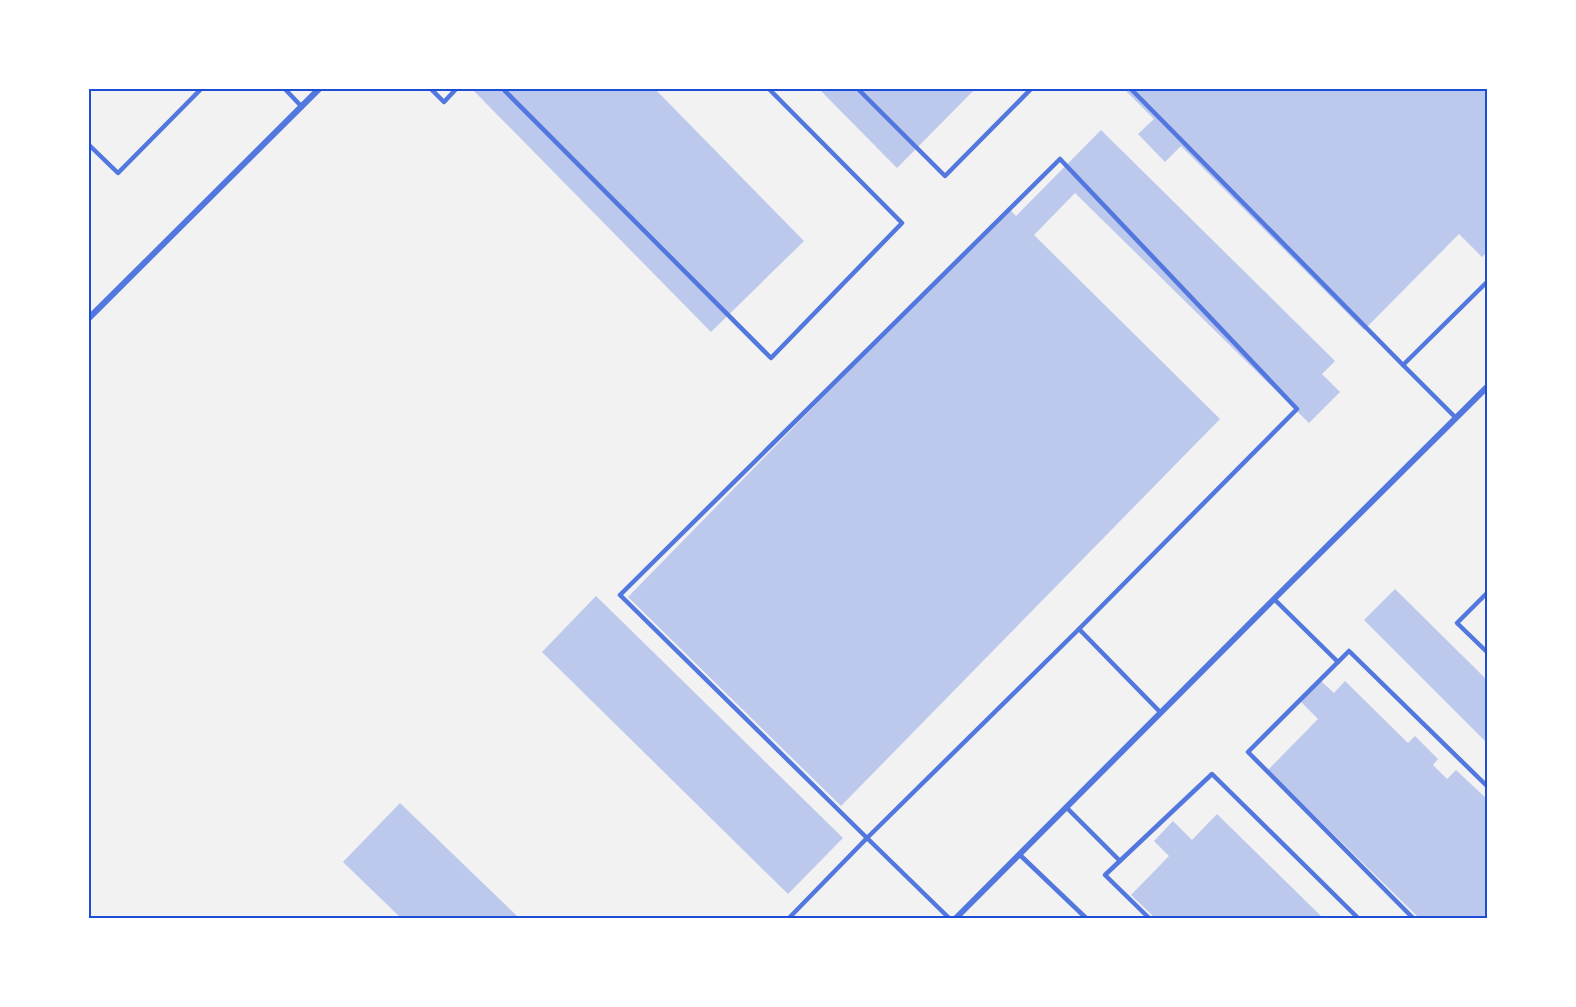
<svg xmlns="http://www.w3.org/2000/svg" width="1576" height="1007" font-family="'Archivo Narrow',sans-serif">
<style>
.building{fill:#bdc9ec}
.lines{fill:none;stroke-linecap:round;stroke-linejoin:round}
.service{stroke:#5277de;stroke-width:4.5}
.minor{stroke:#5277de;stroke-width:6}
.neatline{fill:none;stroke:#1d4ed8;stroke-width:2}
</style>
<rect width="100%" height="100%" fill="#f2f2f2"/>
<g class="building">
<path d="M471 88H654L804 241 711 332Z"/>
<path d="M818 88H976L897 168Z"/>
<path d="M1123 88H1488V251L1482 257 1459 234 1364 330 1181 146 1165 162 1138 134 1154 119Z"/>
<path d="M1101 130 1335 361 1322 374 1340 392 1309 423 1075 193 1034 235 1220 419 841 806 628 597 1008 208 1016 216Z"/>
<path d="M1395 589 1488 681V744L1364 620Z"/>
<path d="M596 596 843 838 788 894 542 652Z"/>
<path d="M1321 681 1334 693 1345 681 1408 743 1415 736 1438 759 1433 765 1447 779 1456 770 1488 800V918H1419L1268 770 1318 719 1301 702Z"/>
<path d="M400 803 519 918H401L343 862Z"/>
<path d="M1217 814 1323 918H1155L1131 895 1169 856 1154 841 1173 821 1192 840Z"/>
</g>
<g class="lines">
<g class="service">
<path d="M284 88 302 107"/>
<path d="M430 88 444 102 457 88"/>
<path d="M502 88 771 358 902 223 768 88"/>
<path d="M857 88 945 176 1032 88"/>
<path d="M1130 88 1403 365 1488 281"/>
<path d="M88 144 118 173 202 88"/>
<path d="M1060 159 1297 409 1079 629 867 838 620 595Z"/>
<path d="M1403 365 1456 418"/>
<path d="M1488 592 1457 623 1488 653"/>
<path d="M1274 599 1338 662"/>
<path d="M1079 629 1161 713"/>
<path d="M1066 807 1120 861"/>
<path d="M1020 855 1086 918"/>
<path d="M789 918 867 838 949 918"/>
<path d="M1149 918 1105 875 1212 774 1358 918"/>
<path d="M1413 918 1248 752 1349 651 1488 787"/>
</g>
<g class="minor">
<path d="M88 319 320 88"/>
<path d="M956 918 1274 599 1488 386"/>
</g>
</g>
<rect width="1576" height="1007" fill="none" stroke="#ffffff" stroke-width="180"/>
<rect x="90" y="90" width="1396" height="827" class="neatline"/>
</svg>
